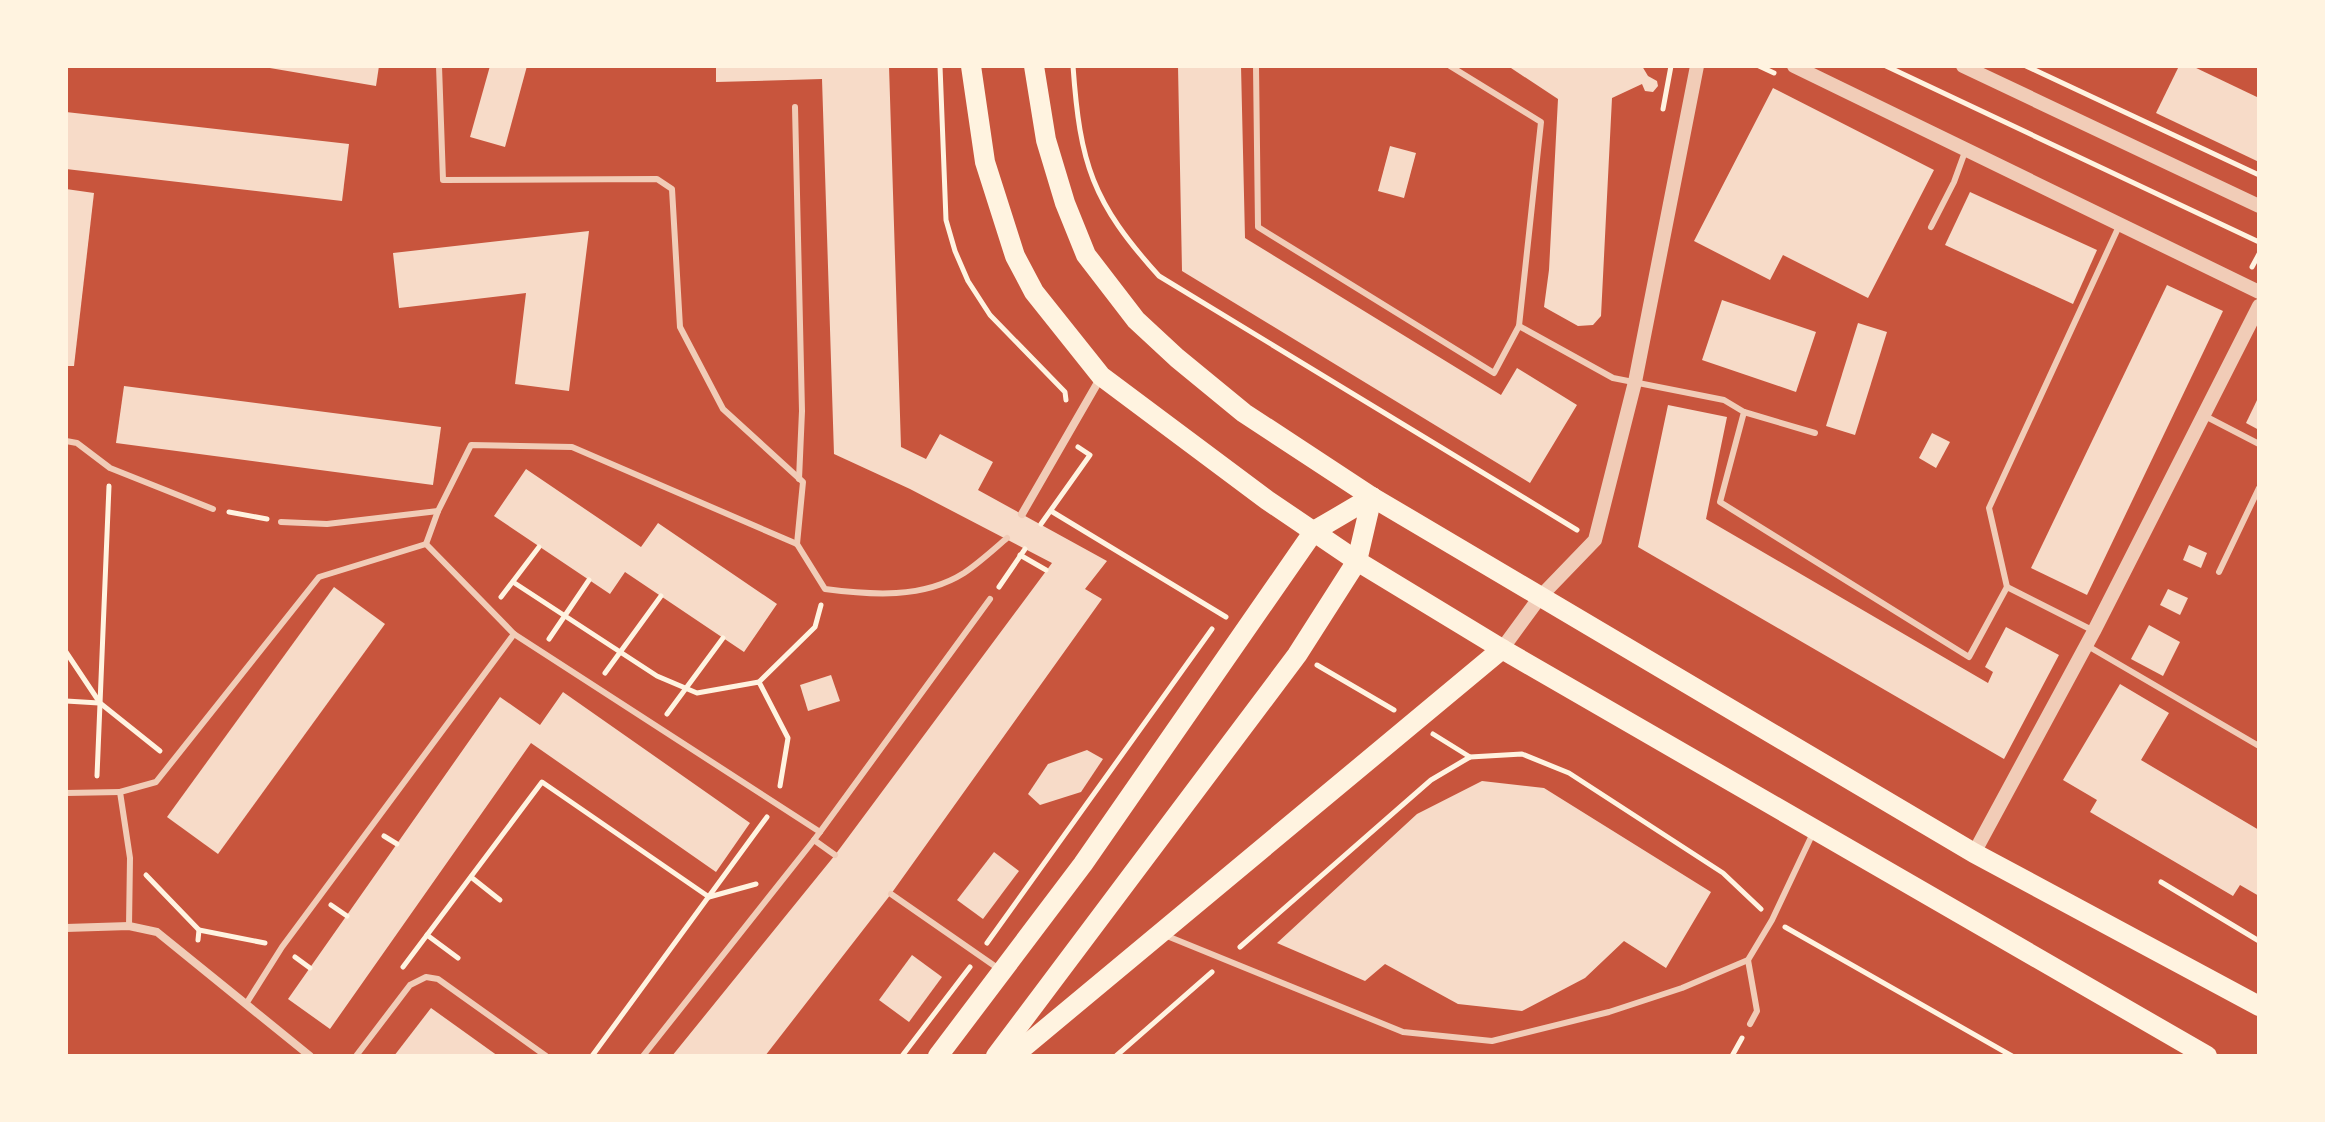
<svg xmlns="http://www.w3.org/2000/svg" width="2325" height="1122" font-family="'Fira Sans Condensed',sans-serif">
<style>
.building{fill:#f7dbc8}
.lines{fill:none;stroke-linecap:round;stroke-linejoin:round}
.path{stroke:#fff3e0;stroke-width:5}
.service{stroke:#f1ccb7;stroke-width:6}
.minor{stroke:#f1ccb7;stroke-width:8}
.tertiary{stroke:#f1ccb7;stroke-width:14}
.primary{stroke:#fff3e0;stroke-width:20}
</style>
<rect width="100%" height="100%" fill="#c8553d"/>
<g class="building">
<path d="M258 66H379L376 86Z"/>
<path d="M490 66H527L505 147 470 137Z"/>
<path d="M716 66H889L901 447 926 459 940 434 993 462 978 490 1107 561 1085 589 1102 599 891 894 765 1056H672L835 855 1052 563 910 489 834 454 822 79 716 82Z"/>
<path d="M1178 66H1241L1245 238 1501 395 1517 368 1577 405 1530 483 1182 271Z"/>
<path d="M1508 66H1642L1648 76 1657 81 1658 86 1653 92 1645 91 1642 84 1612 98 1601 316 1593 325 1578 326 1544 307 1549 270 1558 99Z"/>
<path d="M2179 66H2192L2259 98V162L2156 113Z"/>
<path d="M1773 88 1934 170 1868 298 1783 255 1770 280 1694 241Z"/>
<path d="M66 112 349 144 342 201 66 169Z"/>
<path d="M1390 146 1416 153 1404 198 1378 191Z"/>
<path d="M66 189 94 193 74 366H66Z"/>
<path d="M1970 192 2097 250 2073 304 1945 245Z"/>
<path d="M589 231 569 391 515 384 526 293 399 308 393 253Z"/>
<path d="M2167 285 2223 311 2087 595 2031 568Z"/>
<path d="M1722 300 1816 332 1796 392 1702 360Z"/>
<path d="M1858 323 1887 332 1855 435 1826 426Z"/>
<path d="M124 386 441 427 433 485 116 443Z"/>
<path d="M2259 396V430L2246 423Z"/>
<path d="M1668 405 1727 417 1706 519 1988 683 1993 672 1985 667 2006 627 2059 655 2004 759 1638 547Z"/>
<path d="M1932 433 1950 442 1936 468 1919 458Z"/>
<path d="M526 469 641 547 658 523 777 604 744 652 625 572 610 594 494 516Z"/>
<path d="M2189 545 2207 553 2201 568 2183 560Z"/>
<path d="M334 587 385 624 218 854 167 817Z"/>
<path d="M2168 589 2188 598 2180 615 2160 605Z"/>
<path d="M2149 625 2180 642 2163 676 2131 659Z"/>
<path d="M831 675 840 701 808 711 800 685Z"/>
<path d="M2120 684 2169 713 2141 760 2259 830V896L2240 885 2233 896 2090 812 2097 800 2063 780Z"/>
<path d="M563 692 750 823 716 872 531 743 330 1029 288 999 500 697 540 725Z"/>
<path d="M1087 750 1103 759 1081 792 1040 805 1028 794 1048 764Z"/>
<path d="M1482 781 1544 788 1711 892 1666 968 1624 941 1585 978 1522 1011 1458 1004 1385 964 1365 981 1277 943 1417 814Z"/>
<path d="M994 852 1019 871 983 919 957 900Z"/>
<path d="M912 955 942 977 909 1022 879 1000Z"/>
<path d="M431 1008 498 1056H394Z"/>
</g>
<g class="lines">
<g class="path">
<path d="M940 66 946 220 955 251 968 281 990 315 1065 392 1066 400"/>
<path d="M1073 66C1080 164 1092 202 1159 276L1577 530"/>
<path d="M1759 66 1774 73"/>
<path d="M1886 66 2259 242"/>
<path d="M2026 66 2259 175"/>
<path d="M1663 109 1671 66"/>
<path d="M2252 267 2259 254"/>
<path d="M1051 511 1226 617"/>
<path d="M229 512 267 519"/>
<path d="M1041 524 1090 455 1078 447"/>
<path d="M1020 555 1046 570"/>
<path d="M513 582 657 676 697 693 759 682 788 738 780 786"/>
<path d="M999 587 1025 549"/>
<path d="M501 597 539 547"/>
<path d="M549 639 589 580"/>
<path d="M66 652 100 703 160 751"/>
<path d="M1317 665 1394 710"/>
<path d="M605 673 661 596"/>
<path d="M759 682 815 627 821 605"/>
<path d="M66 701 99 703"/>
<path d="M667 714 723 638"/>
<path d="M1433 734 1470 757"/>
<path d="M97 776 109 486"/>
<path d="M384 836 397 844"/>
<path d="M146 875 199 930 198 940"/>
<path d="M471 877 500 900"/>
<path d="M2161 882 2259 941"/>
<path d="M331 905 347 916"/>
<path d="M1785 927 2012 1056"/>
<path d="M199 930 265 943"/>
<path d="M427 935 458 958"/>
<path d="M987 943 1212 629"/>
<path d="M1240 947 1431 780 1470 757 1522 754 1569 773 1723 873 1761 909"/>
<path d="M295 957 310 968"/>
<path d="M403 967 542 782 709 897 756 884"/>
<path d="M592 1056 767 817"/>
<path d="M902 1056 970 967"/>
<path d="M1116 1056 1212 972"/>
<path d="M1732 1056 1742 1038"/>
</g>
<g class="service">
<path d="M439 66 443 180 657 179 672 189 680 327 723 409 803 482 797 544"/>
<path d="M1256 66 1258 227 1494 373 1519 326 1541 122 1450 66"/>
<path d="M795 107 802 411 799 479"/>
<path d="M1931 227 1954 182 1966 149"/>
<path d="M1519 326 1613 378 1724 400 1744 412 1720 502 1969 657 2007 587 2094 631"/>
<path d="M1744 412 1815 433"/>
<path d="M2203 415 2259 444"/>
<path d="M66 441 77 443 110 468 213 509"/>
<path d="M281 522 327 524 438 511"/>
<path d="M426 544 438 511 471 445 572 447 797 544 825 589C871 595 923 599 964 573 979 563 993 550 1007 538"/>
<path d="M426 544 514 634 820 832 814 840 835 855"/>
<path d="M2219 572 2259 488"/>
<path d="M2007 587 1989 508 2120 224"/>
<path d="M2086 645 2259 746"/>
<path d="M66 793 120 792"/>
<path d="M820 832 990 599"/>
<path d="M891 894 999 969"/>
<path d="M129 926 130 858 120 792 156 782 319 577 426 544"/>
<path d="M1167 936 1403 1032 1492 1041 1609 1012 1682 988 1748 960 1772 920 1813 833"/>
<path d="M1748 960 1757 1011 1750 1024"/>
<path d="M246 1004 282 947 514 634"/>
<path d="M356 1056 410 985 426 977 438 979 546 1056"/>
<path d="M643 1056 814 840"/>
</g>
<g class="minor">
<path d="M1022 514 1101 377"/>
<path d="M66 928 129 926 157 932 310 1056"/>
</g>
<g class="tertiary">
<path d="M1794 66 2259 292"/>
<path d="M1963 66 2259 206"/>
<path d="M1502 649 1540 597 1595 540 1635 382 1697 66"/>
<path d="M1974 853 2094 631 2259 306"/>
</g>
<g class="primary">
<path d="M971 66 985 162 1015 256 1034 292 1101 376 1267 500 1357 561 1502 649 2207 1056"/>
<path d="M1034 66 1046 140 1065 203 1086 255 1136 320 1177 358 1244 413 1372 497 1974 853 2259 1006"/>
<path d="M938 1056 1083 864 1314 531 1372 497"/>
<path d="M996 1056 1297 655 1357 561 1372 497"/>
<path d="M1013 1056 1502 649"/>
</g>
</g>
<rect width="2325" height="1122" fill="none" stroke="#fff3e0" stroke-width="136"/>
</svg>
